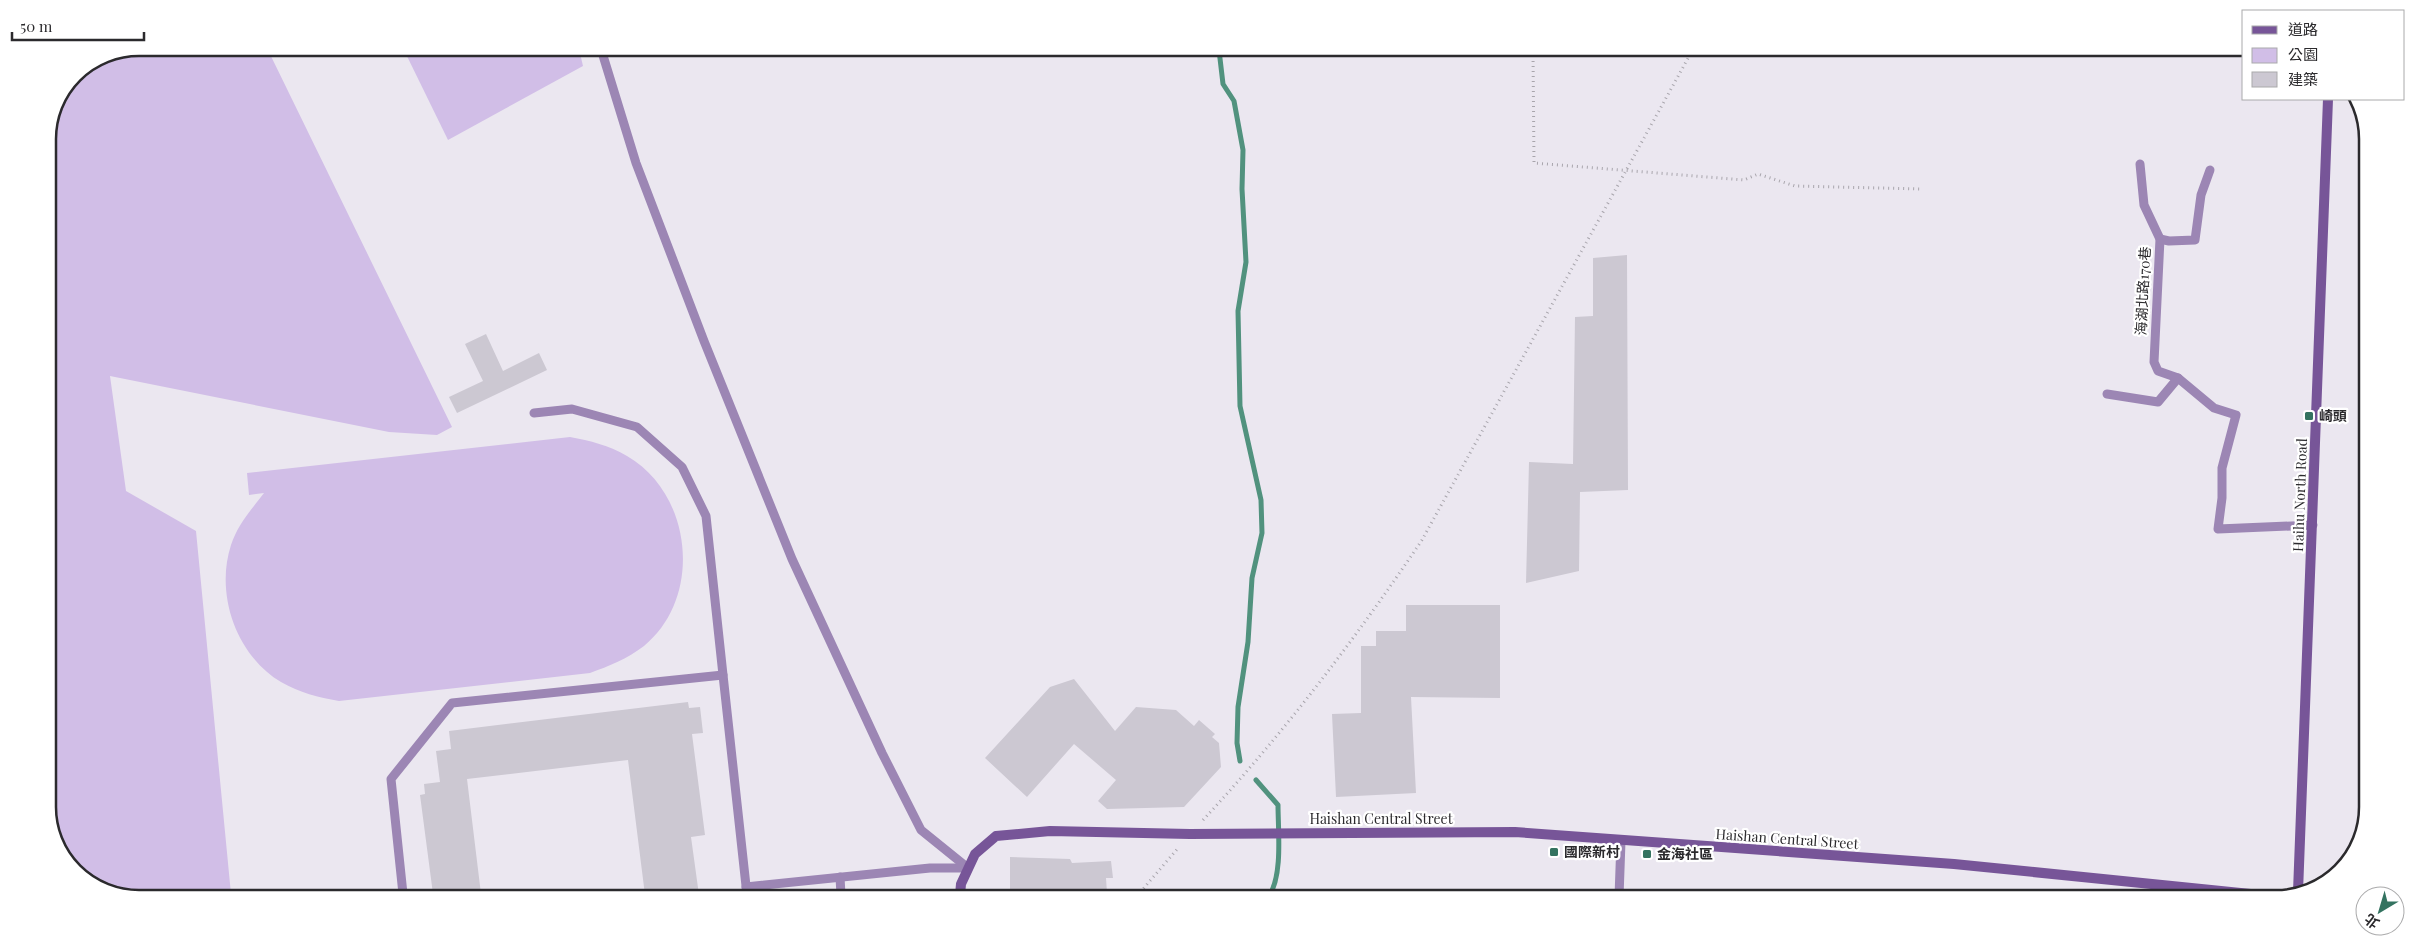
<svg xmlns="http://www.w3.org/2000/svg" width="2415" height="946" font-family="'Playfair Display','Noto Sans TC',serif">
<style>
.green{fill:#d1bee7}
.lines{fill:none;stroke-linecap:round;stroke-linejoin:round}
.stream{stroke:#51927e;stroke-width:5}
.building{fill:#ccc8d2}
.path{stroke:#a8a5ac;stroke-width:3;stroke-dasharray:1 4;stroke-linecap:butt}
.lane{stroke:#9c86b4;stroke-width:9}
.secondary{stroke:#775598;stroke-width:10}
.poi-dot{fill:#347360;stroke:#fff;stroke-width:2}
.labels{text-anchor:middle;stroke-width:4.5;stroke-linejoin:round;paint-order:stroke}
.street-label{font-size:14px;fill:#2b2a2d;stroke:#fff}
.poi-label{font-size:14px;font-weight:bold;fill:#2b2a2d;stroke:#fff;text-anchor:start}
.rim{fill:none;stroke:#2b2a2d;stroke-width:2.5}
</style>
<rect width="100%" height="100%" fill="#ebe7f0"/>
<g class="green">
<path d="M140 48H267L452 427 437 435 389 432 110 376 126 491 196 531 231 894H110L66 862 48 813V134L75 74 105 54Z"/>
<path d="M403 48 579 49 583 66 448 140Z"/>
<path d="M570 437C590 441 609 445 627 456 693 494 703 598 644 646 627 659 609 666 590 673L339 701C318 697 300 693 281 682 236 655 215 594 231 545 238 524 251 510 264 493L249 495 247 473Z"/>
</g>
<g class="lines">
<g class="stream">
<path d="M1219 50 1223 84 1234 101 1243 150 1242 189 1246 262 1238 311 1240 406 1261 500 1262 533 1252 578 1248 642 1238 707 1237 743 1240 761"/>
<path d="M1256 780 1278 805C1278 830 1283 875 1269 896"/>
</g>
</g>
<g class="building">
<path d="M1627 255 1628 490 1580 492 1579 571 1526 583 1529 462 1573 464 1575 317 1593 316V258Z"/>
<path d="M486 334 503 371 539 353 547 370 457 413 449 397 483 381 465 344Z"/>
<path d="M1406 605H1500V698L1411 697 1416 793 1336 797 1332 714 1361 713V646H1376V631H1406Z"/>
<path d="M1074 679 1115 731 1136 707 1176 710 1194 726 1199 720 1215 734 1212 737 1219 743 1221 767 1184 807 1107 809 1098 801 1116 780 1074 744 1027 797 985 758 1050 687Z"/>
<path d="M688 702 689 708 700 707 703 733 692 734 705 835 691 837 699 895H645L628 760 467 779 481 894H433L420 795 425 794 424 784 440 782 436 751 451 749 449 731Z"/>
<path d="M1010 857 1070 859 1072 863 1111 861 1113 878H1106L1107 893 1094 892V896H1010Z"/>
</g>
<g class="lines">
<g class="path">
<path d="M1533 51 1534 163 1744 180 1758 174 1795 186 1921 189"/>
<path d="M1203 820C1284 733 1356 638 1422 540L1692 51"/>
<path d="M1137 896 1179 847"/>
</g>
<g class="lane">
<path d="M601 49 636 163 704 341 792 559 882 753 921 830 968 868"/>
<path d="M2140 164 2144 205 2160 239 2154 362 2158 371 2178 378 2214 408 2236 415 2222 468V498L2218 529 2313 525"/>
<path d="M2160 239 2169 241 2195 240 2201 195 2210 170"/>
<path d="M2107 394 2158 402 2178 378"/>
<path d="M534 413 572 409 637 427 682 467 706 516 723 675"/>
<path d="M840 877 841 895"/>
<path d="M746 887 930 868H968"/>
<path d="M403 894 391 779 452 703 723 675 747 895"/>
<path d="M1619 897 1621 841"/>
</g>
<g class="secondary">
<path d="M2298 892 2328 99"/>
<path d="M960 895 961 884 975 854 996 836 1050 831 1190 834 1515 832 1954 864 2280 897"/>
</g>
</g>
<g class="poi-dot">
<rect x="2304" y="411" width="10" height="10" rx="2.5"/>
<rect x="1549" y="847" width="10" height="10" rx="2.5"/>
<rect x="1642" y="849" width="10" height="10" rx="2.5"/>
</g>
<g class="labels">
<g class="street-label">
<text transform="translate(2143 291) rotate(-87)" y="5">海湖北路170巷</text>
<text transform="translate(2300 495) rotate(-88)" y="5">Haihu North Road</text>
<text x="1381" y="824">Haishan Central Street</text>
<text transform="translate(1787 839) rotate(4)" y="5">Haishan Central Street</text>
</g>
<g class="poi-label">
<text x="2319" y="421">崎頭</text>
<text x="1564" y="857">國際新村</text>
<text x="1657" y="859">金海社區</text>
</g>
</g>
<path d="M0 0H2415V946H0ZM139 56H2276A83 83 0 0 1 2359 139V807A83 83 0 0 1 2276 890H139A83 83 0 0 1 56 807V139A83 83 0 0 1 139 56Z" fill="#fff" fill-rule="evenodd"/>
<path class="rim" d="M139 56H2276A83 83 0 0 1 2359 139V807A83 83 0 0 1 2276 890H139A83 83 0 0 1 56 807V139A83 83 0 0 1 139 56Z"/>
<rect x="2242" y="10" width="162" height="90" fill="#ffffff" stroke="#aaaaab"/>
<rect x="2252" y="26" width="25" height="8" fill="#775598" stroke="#aaaaab"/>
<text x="2288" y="35" font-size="15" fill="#2b2a2d">道路</text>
<rect x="2252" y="48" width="25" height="15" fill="#d1bee7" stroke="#aaaaab"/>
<text x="2288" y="60" font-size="15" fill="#2b2a2d">公園</text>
<rect x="2252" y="72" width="25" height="15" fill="#ccc8d2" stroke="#aaaaab"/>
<text x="2288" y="85" font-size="15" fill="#2b2a2d">建築</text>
<g transform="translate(2380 911) rotate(218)"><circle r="24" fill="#ffffff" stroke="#aaaaab"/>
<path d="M0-4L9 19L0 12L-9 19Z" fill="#347360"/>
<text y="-8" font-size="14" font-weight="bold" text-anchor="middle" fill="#2b2a2d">北</text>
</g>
<path d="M12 32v8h132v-8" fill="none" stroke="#2b2a2d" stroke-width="2.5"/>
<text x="20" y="32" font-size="15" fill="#2b2a2d" stroke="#ffffff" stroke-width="4" paint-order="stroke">50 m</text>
</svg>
